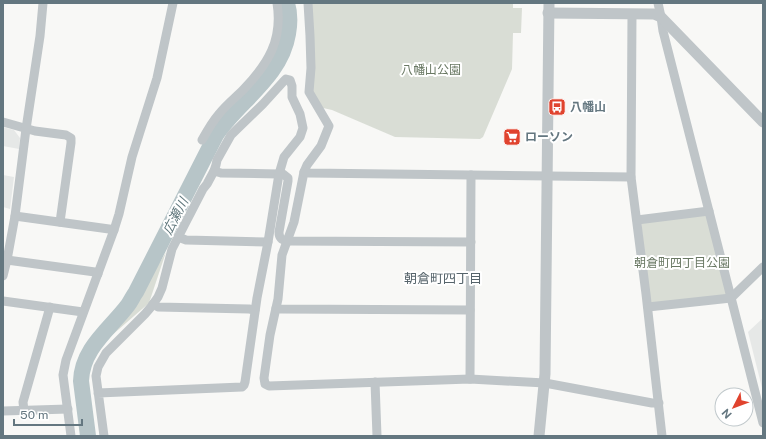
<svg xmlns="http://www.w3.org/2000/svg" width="766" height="439" font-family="'Public Sans','Noto Sans JP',sans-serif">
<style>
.built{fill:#e6e8e7}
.green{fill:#d9ddd5}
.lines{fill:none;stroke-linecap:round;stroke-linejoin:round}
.river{stroke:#b7c5c8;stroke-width:16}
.minor{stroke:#bfc5c8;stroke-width:9}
.tertiary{stroke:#bfc5c8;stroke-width:11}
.labels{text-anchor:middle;stroke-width:4;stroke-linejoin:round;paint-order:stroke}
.park-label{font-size:12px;fill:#697863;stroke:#fff}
.poi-label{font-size:12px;font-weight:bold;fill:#647780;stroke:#fff;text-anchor:start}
.water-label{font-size:13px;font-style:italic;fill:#5f767b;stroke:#fff}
.neighbourhood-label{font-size:13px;fill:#56646b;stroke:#fff}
</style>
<rect width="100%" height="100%" fill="#f8f8f6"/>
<g class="built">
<path d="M3 127 14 130 20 138 19 149 3 146Z"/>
<path d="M3 175 14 177 10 209 3 207Z"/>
<path d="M763 318V392L748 332Z"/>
</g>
<g class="green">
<path d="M310 3H513V8H522L521 33H513L512 69 483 137 480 139 395 137 332 110 323 108 312 92Z"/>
<path d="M707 215 727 295 650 305 641 223Z"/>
<path d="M166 252 149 303 111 336 142 292Z"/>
</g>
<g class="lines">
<path class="river" d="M88 436 81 381C82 348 110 329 128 305 131 301 133 296 136 292L216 135C239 101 281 77 288 34 290 23 290 13 287 3"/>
<g class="minor">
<path d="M308 3 310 36 311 68 309 92 329 126 321 146 307 165 304 172 294 222 282 255 278 299 270 335 264 378 265 384 269 386 470 379 545 383 652 403H659"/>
<path d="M658 3 661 17 663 31 763 423"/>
<path d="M632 14 631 177 646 294 662 436"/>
<path d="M3 122 35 131 66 135 71 138V143L60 222"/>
<path d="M202 140C207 131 212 122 219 114 226 105 235 98 243 90 268 64 283 40 277 3"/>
<path d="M214 171 221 173 279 174H283L288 178V181L279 232C279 238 281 240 287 241L471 242"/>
<path d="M304 172 309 173 631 177"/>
<path d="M15 216 109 229 114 230"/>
<path d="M637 220 709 211"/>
<path d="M178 237 186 240 268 242"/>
<path d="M7 260 95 272 98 274"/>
<path d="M3 276 7 260 15 216 26 129 40 36 43 3"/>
<path d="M3 301 83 312"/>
<path d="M153 304 158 307 249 309 255 310"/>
<path d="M648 307 731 298 763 267"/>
<path d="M276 308 280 309 470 310"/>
<path d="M470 379 471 175"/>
<path d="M375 382 377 436"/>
<path d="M98 393 242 387 244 385 245 382 257 298 268 242 279 174 284 157 300 137 303 128 300 114 292 97V86L290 80 286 79 283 82 263 104 231 135 217 160 216 165 214 171 207 184 203 189 172 249 162 288 158 297 151 307 145 314 106 353 98 367 96 376 104 436"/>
<path d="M3 411 68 409"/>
<path d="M24 411 23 402 50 307"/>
<path d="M71 436 63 375 66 360 114 230 119 214 132 157 157 78 173 3"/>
</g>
<g class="tertiary">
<path d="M548 13 654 14 661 17 763 122"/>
<path d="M3 260H7"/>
<path d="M539 436 545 374 549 3"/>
</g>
</g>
<defs>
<symbol id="bus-square" viewBox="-11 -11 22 22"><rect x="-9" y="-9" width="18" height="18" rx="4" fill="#e0432e" stroke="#fff"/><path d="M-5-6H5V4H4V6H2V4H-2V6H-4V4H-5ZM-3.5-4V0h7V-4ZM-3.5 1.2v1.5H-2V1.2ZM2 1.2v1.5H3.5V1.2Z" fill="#fff"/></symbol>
<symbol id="supermarket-square" viewBox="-11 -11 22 22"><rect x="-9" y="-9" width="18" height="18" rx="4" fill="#e0432e" stroke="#fff"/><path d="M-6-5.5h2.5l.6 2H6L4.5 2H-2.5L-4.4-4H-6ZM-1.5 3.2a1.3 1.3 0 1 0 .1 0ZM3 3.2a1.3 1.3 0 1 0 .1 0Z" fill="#fff"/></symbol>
</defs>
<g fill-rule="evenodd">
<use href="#bus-square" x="547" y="97" width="20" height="20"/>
<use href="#supermarket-square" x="502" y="127" width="20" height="20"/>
</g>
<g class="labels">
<g class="park-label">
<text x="431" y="74">八幡山公園</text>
<text x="682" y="267">朝倉町四丁目公園</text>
</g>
<g class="poi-label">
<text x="570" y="111">八幡山</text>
<text x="525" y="141">ローソン</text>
</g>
<g class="water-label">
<text transform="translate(175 216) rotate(-63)" y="5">広瀬川</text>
</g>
<g class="neighbourhood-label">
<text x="443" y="283">朝倉町四丁目</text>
</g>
</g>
<rect width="766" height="439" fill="none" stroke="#647780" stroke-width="8"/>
<g transform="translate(734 407) rotate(228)"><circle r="19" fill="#ffffff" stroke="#c1c9cc"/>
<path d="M0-3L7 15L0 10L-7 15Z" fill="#e0432e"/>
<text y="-6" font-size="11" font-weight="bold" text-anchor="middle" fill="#647780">N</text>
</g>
<path d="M14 419v6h68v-6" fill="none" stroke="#647780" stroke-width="2"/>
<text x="20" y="419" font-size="12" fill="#647780" stroke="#ffffff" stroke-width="3" paint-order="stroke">50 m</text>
</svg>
